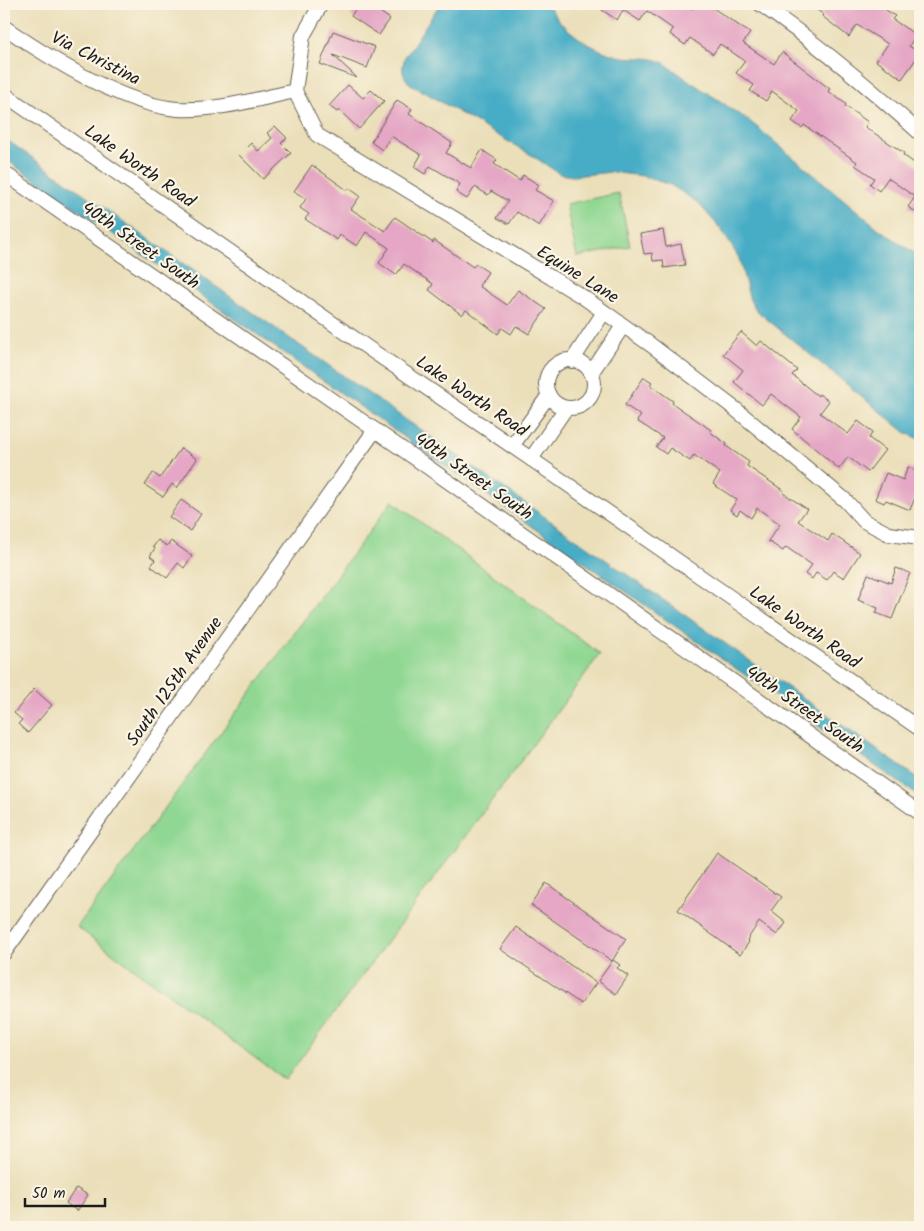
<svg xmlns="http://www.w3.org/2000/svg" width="924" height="1231" font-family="Kalam,sans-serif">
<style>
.green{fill:#8fd792;stroke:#567a57}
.water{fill:#46adc6;stroke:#316471}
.building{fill:#e5a7c5}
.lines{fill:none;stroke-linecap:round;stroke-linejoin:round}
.minor-casing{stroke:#646053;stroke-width:16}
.minor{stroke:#fff;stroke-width:14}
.labels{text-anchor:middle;stroke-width:4.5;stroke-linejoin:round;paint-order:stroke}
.street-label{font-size:18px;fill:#1c1c1c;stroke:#fcf5e5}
</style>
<rect width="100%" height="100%" fill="#fcf5e5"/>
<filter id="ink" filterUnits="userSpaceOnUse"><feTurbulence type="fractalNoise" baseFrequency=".02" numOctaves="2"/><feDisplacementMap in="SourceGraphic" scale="10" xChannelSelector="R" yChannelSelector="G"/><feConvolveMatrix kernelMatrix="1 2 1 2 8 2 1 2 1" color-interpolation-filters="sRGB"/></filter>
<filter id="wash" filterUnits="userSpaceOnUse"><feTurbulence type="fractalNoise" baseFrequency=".0096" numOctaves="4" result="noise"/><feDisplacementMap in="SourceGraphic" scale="20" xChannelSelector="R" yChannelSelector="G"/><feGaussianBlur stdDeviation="1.12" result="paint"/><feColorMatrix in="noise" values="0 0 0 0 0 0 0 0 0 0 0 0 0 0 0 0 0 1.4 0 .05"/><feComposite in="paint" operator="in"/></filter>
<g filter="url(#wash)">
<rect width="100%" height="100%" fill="#ebdfba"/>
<g class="green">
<path d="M619 193 630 246 577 257 566 204Z"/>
<path d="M392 501 600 654 285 1080 77 927Z"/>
</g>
<g class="water">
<path d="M440 4H548C561 30 593 51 622 57 637 59 651 56 664 63 682 76 699 88 717 99 728 106 735 113 747 119L879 229 920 257V440L905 432 757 311 750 300 739 258 721 229 698 203 671 185 643 176 611 172 573 176 560 174 533 156 409 83C402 74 401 69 405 57Z"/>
<path d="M4 138 920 780V797L4 158Z"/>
</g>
<g id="blocks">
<g class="building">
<path d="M359 4H386L380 12 390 19 379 35 351 16Z"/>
<path d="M607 4H686L693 9 696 4H707L750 33 743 43 774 64 782 52 830 89 828 91 846 104 845 106 868 122 865 127 904 153 903 155 920 167V215L908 207 915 197 888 178 879 191 870 184 874 178 855 165 857 162 804 125 802 128 792 121 799 111 772 91 766 101 750 91 754 85 736 73 745 61 720 44 713 54 690 38 685 45 670 34 673 29 647 11 640 21 623 10 617 20 602 10Z"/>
<path d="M808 4H877L895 16 892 19 916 35 909 46 920 53 902 79 876 61 888 44 857 25 849 37 822 16 823 14Z"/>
<path d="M333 31 375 47 367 68 333 55 357 78 320 64Z"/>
<path d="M348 85 363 98 371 90 384 101 359 129 339 110 337 112 329 106Z"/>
<path d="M397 100 412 109 409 114 452 143 446 153 471 168 482 150 497 160 494 164 520 181 523 175 539 185 535 190 554 201 539 226 517 212 509 224 497 218 508 201 491 191 488 195 475 187 467 199 456 192 460 184 430 166 425 174 414 167 421 155 391 136 382 150 371 142Z"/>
<path d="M275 126 287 138 281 143 291 153 263 179 239 155 251 143 258 151 272 138 267 133Z"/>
<path d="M312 165 347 190 349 188 360 196 351 209 385 231 395 217 433 243 434 240 473 267 476 264 488 272 479 286 507 305 518 290 546 309 529 334 516 326 511 334 502 328 498 334 466 310 462 315 429 290 433 284 404 264 396 275 379 263 389 248 366 232 357 246 340 235 337 240 305 219 309 214 300 208 306 199 294 191Z"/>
<path d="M663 230 666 247 681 244 685 265 664 268 663 260 653 261 652 253 644 254 640 234Z"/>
<path d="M741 332 757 346 761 341 797 370 792 375 818 396 819 394 829 401 820 413 848 434 858 421 873 432 869 438 885 450 868 472 848 457 839 469 792 429 801 417 771 394 762 405 734 382 743 370 723 354Z"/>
<path d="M644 377 652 382 650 385 673 401 672 403 711 430 710 432 727 444 726 446 749 462 747 466 784 491 783 493 807 509 798 521 828 541 832 534 860 553 844 578 833 571 827 580 816 573 812 579 805 574 812 565 786 547 783 551 768 541 780 524 757 508 751 518 740 510 737 515 730 510 737 500 713 484 720 473 694 455 690 461 670 448 666 454 656 447 663 438 637 421 641 416 625 405Z"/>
<path d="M181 448 197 459 177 488 172 484 163 497 145 485 153 473 160 478Z"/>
<path d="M908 467 920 473V485L910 510 886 500 884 503 875 499 886 473 903 480Z"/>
<path d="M181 500 201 514 190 531 169 517Z"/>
<path d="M158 540 167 546 171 541 192 556 184 568 178 563 167 578 151 566 155 560 150 556 155 548 153 547Z"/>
<path d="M896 568 910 573 892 619 876 613 878 608 858 600 868 574 891 583Z"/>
<path d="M34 689 52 705 28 733 18 724 22 720 14 713Z"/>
<path d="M717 853 781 897 771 911 786 923 777 935 759 922 747 940 749 942 740 955 678 910Z"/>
<path d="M546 883 626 939 612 961 531 905Z"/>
<path d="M516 927 596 983 581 1004 500 949Z"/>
<path d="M613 960 620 965 617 968 628 976 616 994 598 981Z"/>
<path d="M76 1188 88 1195 77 1211 66 1203Z"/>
</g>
</g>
</g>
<g filter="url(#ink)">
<use href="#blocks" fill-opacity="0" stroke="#646053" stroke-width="1"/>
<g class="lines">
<defs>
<g id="minor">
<path d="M321 4 303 36 295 91 317 135 583 297 651 345 734 408 845 500 864 521 889 534 920 538"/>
<path d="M760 4C817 43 869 87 920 133"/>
<path d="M4 27C49 58 123 105 178 109 218 111 257 99 295 91"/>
<path d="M4 94 368 348 531 459 920 729"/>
<path d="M4 173 375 430 920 813"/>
<circle cx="570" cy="384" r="24"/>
<path d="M572 361 604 312"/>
<path d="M591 373 623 326"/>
<path d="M512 446 549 395"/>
<path d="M531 459 566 408"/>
<path d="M4 953 375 430"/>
</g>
</defs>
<use href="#minor" class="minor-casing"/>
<use href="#minor" class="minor"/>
</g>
</g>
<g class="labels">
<g class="street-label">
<text transform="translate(96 58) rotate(27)" y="6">Via Christina</text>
<text transform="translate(140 166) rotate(35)" y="6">Lake Worth Road</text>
<text transform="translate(141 245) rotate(35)" y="6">40th Street South</text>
<text transform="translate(578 274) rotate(32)" y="6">Equine Lane</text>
<text transform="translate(472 396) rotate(34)" y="6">Lake Worth Road</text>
<text transform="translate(474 476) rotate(35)" y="6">40th Street South</text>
<text transform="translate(805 627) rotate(35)" y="6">Lake Worth Road</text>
<text transform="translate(174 681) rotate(-55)" y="6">South 125th Avenue</text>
<text transform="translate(805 709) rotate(35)" y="6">40th Street South</text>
</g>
</g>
<rect width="924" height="1231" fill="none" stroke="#fcf5e5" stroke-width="20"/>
<path d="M25 1198v8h80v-8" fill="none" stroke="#1c1c1c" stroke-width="2.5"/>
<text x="32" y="1198" font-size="15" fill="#1c1c1c" stroke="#fcf5e5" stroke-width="4" paint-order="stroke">50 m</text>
</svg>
